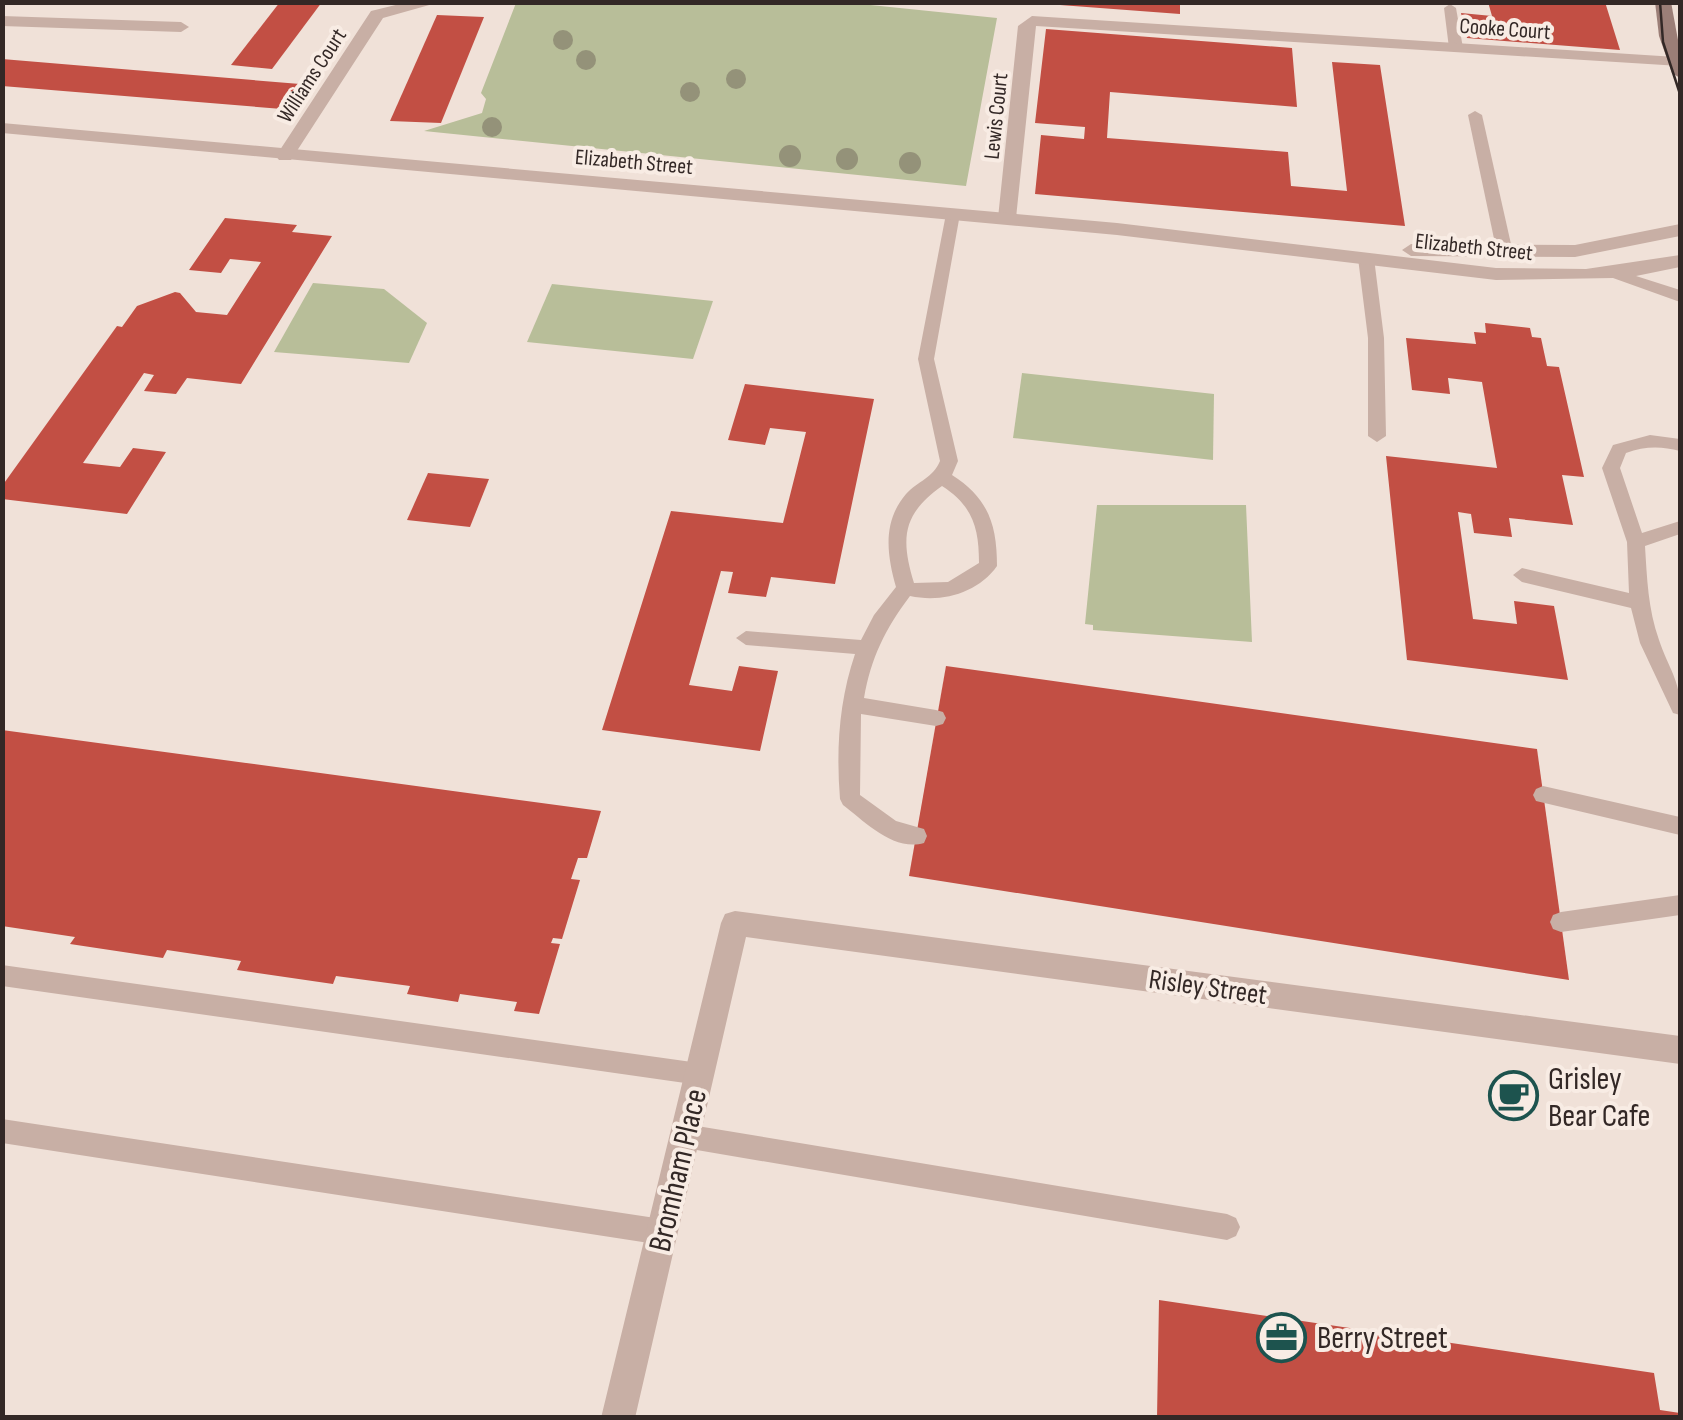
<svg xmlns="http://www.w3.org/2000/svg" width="1683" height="1420" font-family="'Sofia Sans Condensed',sans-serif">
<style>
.green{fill:#b8be99}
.building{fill:#c24f44}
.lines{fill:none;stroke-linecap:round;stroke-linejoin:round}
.service{fill:#c8afa5;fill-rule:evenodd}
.minor{fill:#c8afa5;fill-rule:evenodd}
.tertiary{fill:#c8afa5;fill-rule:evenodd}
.secondary{fill:#9b7e77;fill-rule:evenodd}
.tram{stroke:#332826;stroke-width:2.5}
.tree{fill:#949279}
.labels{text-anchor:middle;stroke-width:8;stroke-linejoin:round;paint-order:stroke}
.far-street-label{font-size:22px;fill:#332826;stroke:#f8ece4}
.street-label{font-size:28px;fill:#332826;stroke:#f8ece4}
.near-poi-label{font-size:32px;fill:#332826;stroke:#f8ece4;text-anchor:start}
.near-street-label{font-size:32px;fill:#332826;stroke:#f8ece4}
</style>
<rect width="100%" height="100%" fill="#f0e1d8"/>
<g class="green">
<path d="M851 3 997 18 966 186 424 131 482 113 486 99 481 93 516 3Z"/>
<path d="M313 283 384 289 427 323 409 363 274 352Z"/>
<path d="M552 284 713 301 693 359 527 342Z"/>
<path d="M1022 373 1214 394 1213 460 1013 438Z"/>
<path d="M1097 505H1246L1252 642 1093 630V625L1085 624Z"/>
</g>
<g class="building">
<path d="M280 2H322L272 69 231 65Z"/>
<path d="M1060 2H1180V14L1060 5Z"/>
<path d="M1488 2H1605L1620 50 1467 38 1461 13 1492 16Z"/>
<path d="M437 15 484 17 441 123 390 121Z"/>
<path d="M1046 29 1292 48 1297 107 1110 92 1107 138 1288 152 1291 186 1347 191 1332 62 1380 65 1405 226 1035 194 1041 135 1084 139 1085 127 1035 123Z"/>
<path d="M2 59 300 84 282 109 2 86Z"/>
<path d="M225 218 297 225 292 232 332 236 241 384 187 378 176 394 144 391 154 375 144 373 83 463 120 467 133 448 166 452 127 514 2 499V486L117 326 122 327 137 306 175 292 180 293 196 312 227 315 261 262 230 259 221 273 189 270Z"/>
<path d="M1485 323 1530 328 1532 337 1541 338 1547 366 1559 367 1584 477 1562 475 1573 525 1509 518 1512 537 1474 533 1471 514 1458 512 1473 619 1517 624 1514 601 1554 606 1568 680 1407 660 1386 456 1497 468 1482 382 1448 378 1450 394 1412 390 1406 338 1476 344 1474 332 1486 333Z"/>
<path d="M745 384 874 399 835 584 771 577 766 597 728 593 733 572 721 571 689 685 732 691 739 666 778 671 760 751 602 730 671 511 783 523 806 432 770 428 765 445 728 440Z"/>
<path d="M428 473 489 479 470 527 407 520Z"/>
<path d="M946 666 1537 749 1569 980 909 876Z"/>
<path d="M2 730 601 811 587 858H578L571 879 580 880 562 939 553 938 551 943 560 944 539 1014 514 1011 517 1002 460 994 458 1002 407 994 410 986 336 976 333 984 237 970 241 961 167 950 163 958 70 944 75 937 2 926Z"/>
<path d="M1159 1300 1654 1373 1660 1410 1680 1413V1418H1157Z"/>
</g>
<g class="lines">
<g class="service">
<path d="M1450 4 1456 8 1463 48 1456 52 1449 48 1444 8Z"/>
<path d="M1475 111 1482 115 1513 253 1505 258 1497 253 1468 115Z"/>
<path d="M953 210 960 214 934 359 958 461 952 475C988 498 997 524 997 566 978 593 942 603 910 596 885 629 871 658 864 698L936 710 943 712 946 718 943 724 936 726 861 714 860 795 896 821 924 829 927 836 924 843C894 852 864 821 843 805L840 799C836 750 839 701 855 654L746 645 736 638 746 631 861 640 874 615 896 587C887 555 882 522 906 494 918 481 933 478 940 461L918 359 946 214ZM942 486C973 506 979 528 979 563L948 582 914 583C900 537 903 514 942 486Z"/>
<path d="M1366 253 1374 258 1384 338 1386 436 1377 442 1368 436V338L1358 258Z"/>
<path d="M1650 435 1680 439V451C1661 446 1645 446 1626 453L1620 468 1642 533 1680 521V534L1645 546C1647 578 1648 609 1659 640 1669 670 1682 682 1680 715L1673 713 1640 643 1631 608 1522 582 1513 575 1522 568 1629 593 1627 542 1602 468 1613 445Z"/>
<path d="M1543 786 1680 817V835L1536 801 1533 795 1536 789Z"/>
<path d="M1680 895V915L1561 932 1553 929 1550 922 1553 915 1561 912Z"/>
<path d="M2 965 699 1063 707 1066 711 1074 707 1082 699 1085 2 986Z"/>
<path d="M2 1119 662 1219 671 1223 675 1232 671 1241 662 1245 2 1143Z"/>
<path d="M685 1124 1227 1214 1236 1218 1240 1227 1236 1236 1227 1240 685 1148 676 1145 673 1136 676 1127Z"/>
</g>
<g class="minor">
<path d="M408 2H440L383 18 291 160H279L276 156 371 11Z"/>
<path d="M2 16 181 22 189 27 181 32 2 26Z"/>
<path d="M1032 16 1676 57 1680 58V66L1036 26 1016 218 1007 224 998 218 1018 26Z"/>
<path d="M735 911 1680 1036V1064L746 937 635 1418H601L721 923 725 914Z"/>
</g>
<g class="tertiary">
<path d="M2 123 1117 223 1496 268 1586 269 1680 255V267L1636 276 1680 290V302L1613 278 1496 280 1117 235 2 133Z"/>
<path d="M1680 224V236L1575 257 1411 256 1402 250 1411 244 1575 245Z"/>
</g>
<path class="secondary" d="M1655 2H1671L1680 51V78L1672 73 1659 36Z"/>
<path class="tram" d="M1660 2 1663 42 1680 94"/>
</g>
<g class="tree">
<circle cx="563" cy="40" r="10"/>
<circle cx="586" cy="60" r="10"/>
<circle cx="736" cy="79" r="10"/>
<circle cx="690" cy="92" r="10"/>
<circle cx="492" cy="127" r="10"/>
<circle cx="790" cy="156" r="11"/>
<circle cx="847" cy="159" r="11"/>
<circle cx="910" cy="163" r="11"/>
</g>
<defs>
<symbol id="cafe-ring" viewBox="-11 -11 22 22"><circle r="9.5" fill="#f8ece4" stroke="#1d534e" stroke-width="1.5"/><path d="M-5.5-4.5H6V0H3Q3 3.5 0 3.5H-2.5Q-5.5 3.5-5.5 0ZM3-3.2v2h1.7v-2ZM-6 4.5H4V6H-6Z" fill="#1d534e"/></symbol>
<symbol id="office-ring" viewBox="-11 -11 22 22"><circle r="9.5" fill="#f8ece4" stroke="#1d534e" stroke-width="1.5"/><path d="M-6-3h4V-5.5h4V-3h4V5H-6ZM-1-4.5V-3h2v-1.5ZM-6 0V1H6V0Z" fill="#1d534e"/></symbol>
</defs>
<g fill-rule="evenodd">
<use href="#cafe-ring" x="1486" y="1068" width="55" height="55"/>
<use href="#office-ring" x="1254" y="1310" width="55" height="55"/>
</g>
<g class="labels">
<g class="far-street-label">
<text transform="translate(1505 28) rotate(4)" y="8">Cooke Court</text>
<text transform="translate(311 75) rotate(-57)" y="8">Williams Court</text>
<text transform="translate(995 116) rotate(-84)" y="8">Lewis Court</text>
<text transform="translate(634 161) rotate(5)" y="8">Elizabeth Street</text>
<text transform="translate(1474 246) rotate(6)" y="8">Elizabeth Street</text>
</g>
<g class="street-label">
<text transform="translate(1208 986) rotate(8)" y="10">Risley Street</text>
</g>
<g class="near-poi-label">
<text x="1548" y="1089">Grisley<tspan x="1548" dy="37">Bear Cafe</tspan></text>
<text x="1317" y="1348">Berry Street</text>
</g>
<g class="near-street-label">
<text transform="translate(677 1170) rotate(-77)" y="11">Bromham Place</text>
</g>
</g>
<rect width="1683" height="1420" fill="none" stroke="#332826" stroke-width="10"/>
</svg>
